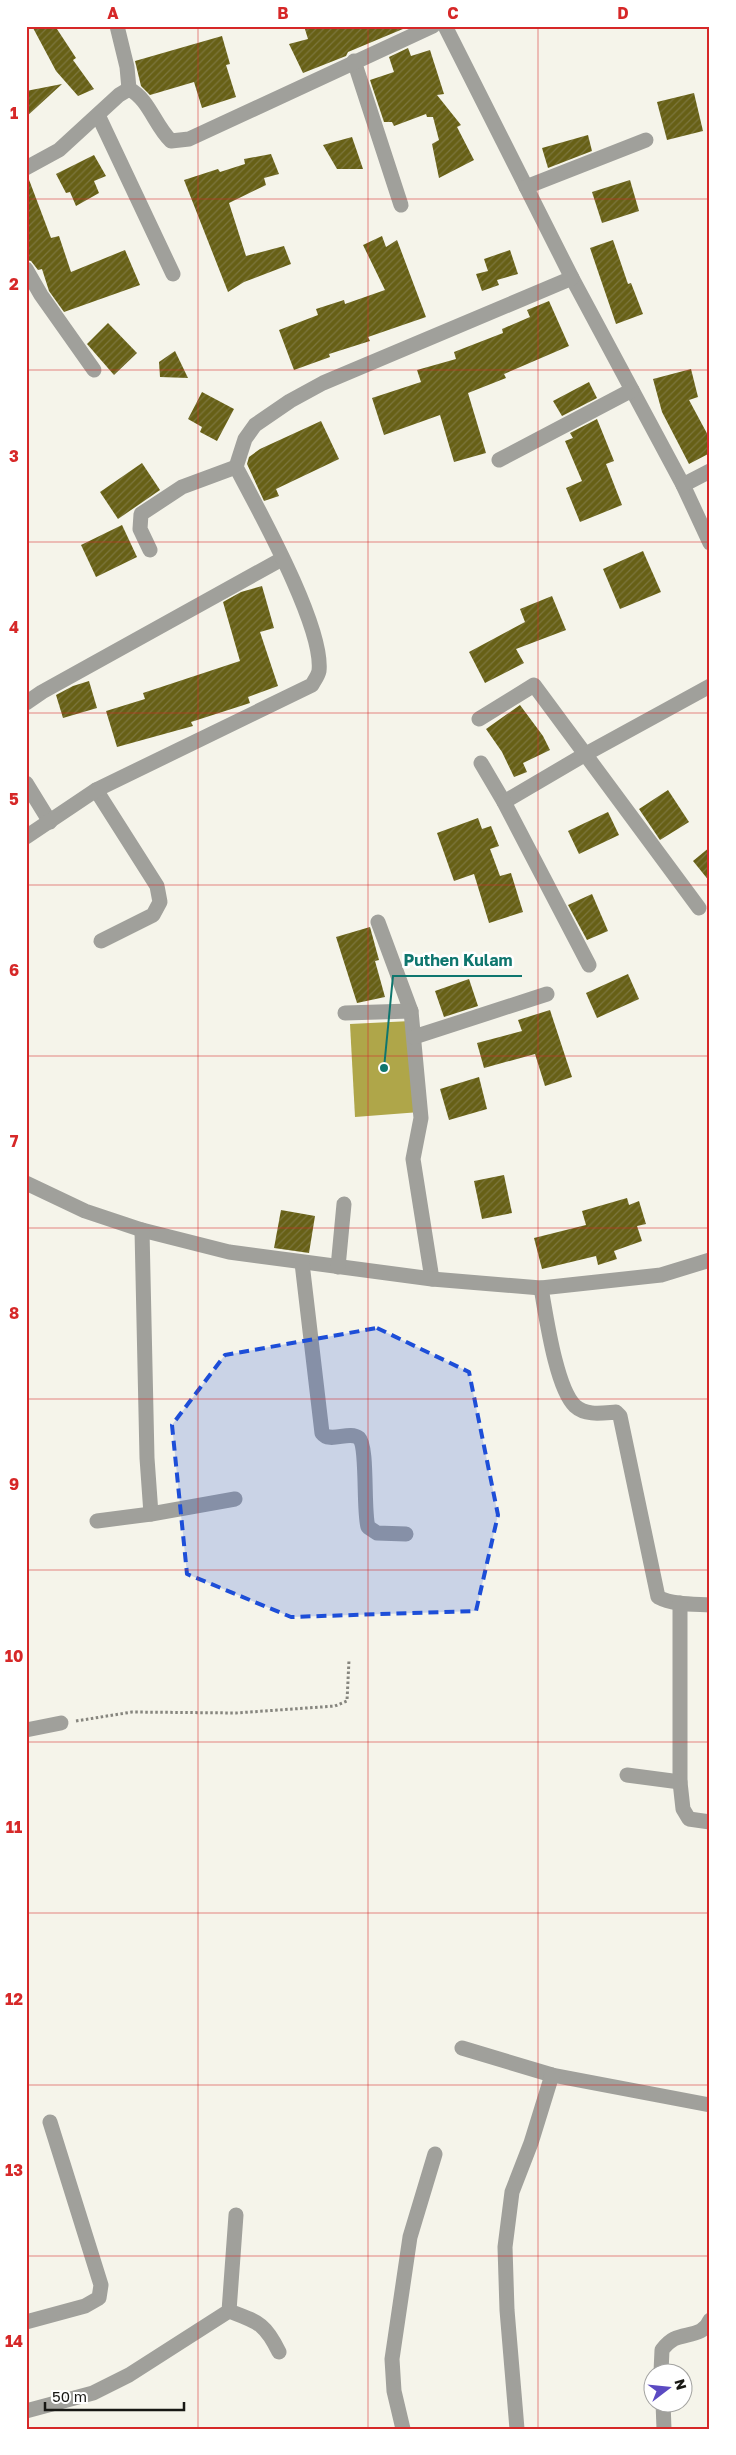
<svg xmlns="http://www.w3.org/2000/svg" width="736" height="2455" font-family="'Golos Text',sans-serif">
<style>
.water{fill:#afa649}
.building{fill:url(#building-hatch)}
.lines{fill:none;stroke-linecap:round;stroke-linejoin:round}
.path{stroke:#86857e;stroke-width:3;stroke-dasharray:2.5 2.5;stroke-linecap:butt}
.minor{stroke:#a0a09b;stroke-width:15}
.marked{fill:#1d4ed8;fill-opacity:0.2;stroke:#1d4ed8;stroke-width:4;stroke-dasharray:10 6;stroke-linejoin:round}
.grid{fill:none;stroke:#d62828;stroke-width:1;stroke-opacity:0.55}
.leader{fill:none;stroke:#0f766e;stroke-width:2}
.callout-dot{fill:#0f766e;stroke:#fff;stroke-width:2}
.callout-label{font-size:16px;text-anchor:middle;font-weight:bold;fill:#0f766e;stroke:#fff;stroke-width:5;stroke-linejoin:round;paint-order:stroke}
.neatline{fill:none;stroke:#d62828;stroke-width:2}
.grid-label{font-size:16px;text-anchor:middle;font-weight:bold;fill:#d62828}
</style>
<defs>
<pattern id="building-hatch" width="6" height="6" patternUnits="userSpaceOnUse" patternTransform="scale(1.25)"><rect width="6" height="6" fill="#676016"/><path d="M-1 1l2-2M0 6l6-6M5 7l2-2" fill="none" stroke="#7c763e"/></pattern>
</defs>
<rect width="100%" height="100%" fill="#f5f4ea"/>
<path class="water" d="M411 1021 420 1112 355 1117 350 1024Z"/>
<g class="building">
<path d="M32 26H55L76 58 73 60 94 89 78 96 56 71Z"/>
<path d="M304 26H410L348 52 346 56 303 73 289 44 308 39Z"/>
<path d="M222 36 230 64 226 65 236 97 202 108 194 82 150 95 141 86 135 61Z"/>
<path d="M408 48 411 56 430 50 444 94 437 95 461 125 457 127 474 160 439 178 432 144 439 140 433 117H427L426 114 394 126 392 122H384L370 80 394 72 389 57Z"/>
<path d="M62 84 26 117V91Z"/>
<path d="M694 93 703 131 667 140 657 102Z"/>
<path d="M588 135 592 151 548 168 542 148Z"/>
<path d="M352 137 363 169H337L323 145Z"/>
<path d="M271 154 279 174 264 178 266 185 229 203 246 256 284 246 291 264 244 282 228 292 184 180 218 169 220 172 245 164 244 159Z"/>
<path d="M94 155 106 176 94 181 99 193 76 206 70 192 66 193 56 174Z"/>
<path d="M26 177H28L51 238 59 236 71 272 125 250 140 285 64 312 49 291 42 269 38 270 31 261 26 260Z"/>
<path d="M630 180 639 211 602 223 592 192Z"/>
<path d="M382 236 386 247 397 240 426 317 368 337 370 341 329 354 330 357 294 370 279 330 318 315 316 309 344 300 345 304 385 290 363 245Z"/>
<path d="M613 240 628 284 631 283 643 314 616 324 590 248Z"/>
<path d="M510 250 518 274 497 280 499 285 482 291 476 274 488 271 484 259Z"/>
<path d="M549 301 569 346 504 374 506 378 468 393 486 453 454 462 440 415 384 435 372 398 421 382 417 370 456 359 454 352 503 333 502 329 530 317 527 310Z"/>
<path d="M108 323 137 353 114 375 87 344Z"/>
<path d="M175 351 188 378 160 377 159 362Z"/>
<path d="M691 369 698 397 689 400 710 439V453L689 464 662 412 653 379Z"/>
<path d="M589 382 597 398 562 416 553 401Z"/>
<path d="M202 392 234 409 217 441 200 432 202 427 188 419Z"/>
<path d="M597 419 614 461 606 464 622 505 580 522 566 488 582 481 565 441 573 438 570 433Z"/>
<path d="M321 421 339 459 276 489 279 496 264 501 247 464 249 457 260 449Z"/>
<path d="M142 463 160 490 118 519 100 492Z"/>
<path d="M122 525 137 557 96 577 81 545Z"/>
<path d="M643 551 661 592 620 609 603 569Z"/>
<path d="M262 586 274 628 260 632 278 686 248 697 250 703 191 722 193 726 117 747 106 711 145 699 143 693 240 661 223 602 241 592Z"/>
<path d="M552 596 566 630 516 649 524 663 485 683 469 652 525 622 520 609Z"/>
<path d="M89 681 97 708 63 718 56 695 73 686Z"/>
<path d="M520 705 543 736 550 750 523 763 527 772 514 777 502 752 486 729Z"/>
<path d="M668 790 689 822 660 840 639 809Z"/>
<path d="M608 812 619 835 579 854 568 831Z"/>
<path d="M478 818 482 829 491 826 499 846 490 849 500 876 511 873 523 912 489 923 474 874 454 881 437 833Z"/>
<path d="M710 847V882L693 861Z"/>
<path d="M592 894 608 931 587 940 568 905Z"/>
<path d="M370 927 379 960 375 961 385 997 357 1003 336 937Z"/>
<path d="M628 974 639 999 597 1018 586 993Z"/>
<path d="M469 979 478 1006 444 1017 435 991Z"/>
<path d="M550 1010 572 1077 545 1086 535 1054 484 1068 477 1043 522 1031 518 1020Z"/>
<path d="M479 1077 487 1109 449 1120 440 1089Z"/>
<path d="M504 1175 512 1213 482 1219 474 1181Z"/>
<path d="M627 1198 629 1205 639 1201 646 1224 637 1226 642 1241 614 1251 617 1259 598 1265 596 1256 542 1269 534 1238 586 1225 582 1211Z"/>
<path d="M281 1210 315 1216 309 1253 274 1248Z"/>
</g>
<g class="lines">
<path class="path" d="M76 1721 132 1712 236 1713 335 1706 347 1701 349 1660"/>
<g class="minor">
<path d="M117 26 127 67 129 89"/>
<path d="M445 26 572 278 683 485 710 543"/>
<path d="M354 61 401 205"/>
<path d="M98 115 173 274"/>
<path d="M26 168 59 150 119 95 129 89C149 99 155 126 171 141L189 139 433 26"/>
<path d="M526 187 646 140"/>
<path d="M26 269 41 295 94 370"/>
<path d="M499 460 632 390"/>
<path d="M683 485 710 471"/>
<path d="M150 550 140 529 141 514 182 487 236 467"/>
<path d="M26 703 42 692 282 559"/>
<path d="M479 719 534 685 699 908"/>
<path d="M481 763 504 802 584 755 710 686"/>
<path d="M26 783 50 822"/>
<path d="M96 790 157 886 160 902 153 915 101 941"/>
<path d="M504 802 589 965"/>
<path d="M26 837 96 790 312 685C314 681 318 676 319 671 324 627 258 509 236 467L245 439 255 425 290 401 323 383 572 278"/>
<path d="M378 922 411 1011 421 1118 413 1159 432 1279"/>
<path d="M345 1013 411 1011"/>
<path d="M414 1037 547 994"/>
<path d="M26 1183 85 1211 142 1230 229 1252 432 1279 541 1288 661 1275 710 1260"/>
<path d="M142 1230 147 1458 151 1514"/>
<path d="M302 1263 322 1433C330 1444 349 1430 359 1438 368 1447 363 1510 368 1527L377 1533 406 1534"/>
<path d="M338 1267 344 1204"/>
<path d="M541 1288C546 1315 556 1388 575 1406 586 1416 602 1413 616 1412L620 1416 658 1597C673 1605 693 1604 710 1605"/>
<path d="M97 1521 151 1514 235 1499"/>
<path d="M680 1603V1782L683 1809 689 1819 710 1822"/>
<path d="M26 1730 61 1723"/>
<path d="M627 1775 680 1782"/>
<path d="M462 2048 552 2075 710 2105"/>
<path d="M229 2311C258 2322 265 2323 279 2352"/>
<path d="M26 2322 85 2306 99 2298 101 2285 50 2122"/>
<path d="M661 2372 662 2350C665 2346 670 2341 674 2339 687 2333 704 2336 710 2320"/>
<path d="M663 2402 664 2429"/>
<path d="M26 2411 93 2393 129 2375 229 2311 236 2215"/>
<path d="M403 2429 394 2391 392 2359 410 2237 435 2154"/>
<path d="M517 2429 507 2310 505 2247 512 2192 531 2143 552 2075"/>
</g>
</g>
<path class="marked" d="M377 1328 469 1372 498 1515 476 1611 291 1617 187 1574 172 1425 225 1355Z"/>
<path class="grid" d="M198 26V2429M368 26V2429M538 26V2429M26 199H710M26 370H710M26 542H710M26 713H710M26 885H710M26 1056H710M26 1228H710M26 1399H710M26 1570H710M26 1742H710M26 1913H710M26 2085H710M26 2256H710"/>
<path class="leader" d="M384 1068L393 976H522"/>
<circle class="callout-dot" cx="384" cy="1068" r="5"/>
<g class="callout-label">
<text x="458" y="966">Puthen Kulam</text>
</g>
<rect width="736" height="2455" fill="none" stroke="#ffffff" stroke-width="55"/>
<g transform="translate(668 2388) rotate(74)"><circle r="24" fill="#ffffff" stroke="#a3a3a1"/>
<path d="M0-4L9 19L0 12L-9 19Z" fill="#5b4ac2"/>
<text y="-8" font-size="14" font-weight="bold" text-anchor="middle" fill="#181814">N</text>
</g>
<path d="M45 2402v8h139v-8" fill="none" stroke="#181814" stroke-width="2.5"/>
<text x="52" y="2402" font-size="15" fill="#181814" stroke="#ffffff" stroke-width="4" paint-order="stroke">50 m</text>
<rect x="28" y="28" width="680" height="2400" class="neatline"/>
<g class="grid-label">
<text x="113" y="19">A</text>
<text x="283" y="19">B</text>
<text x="453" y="19">C</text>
<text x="623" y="19">D</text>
<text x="14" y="119">1</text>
<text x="14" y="290">2</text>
<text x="14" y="462">3</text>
<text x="14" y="633">4</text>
<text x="14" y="805">5</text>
<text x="14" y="976">6</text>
<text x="14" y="1147">7</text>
<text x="14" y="1319">8</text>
<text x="14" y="1490">9</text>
<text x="14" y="1662">10</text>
<text x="14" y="1833">11</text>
<text x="14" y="2005">12</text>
<text x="14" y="2176">13</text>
<text x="14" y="2347">14</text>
</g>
</svg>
